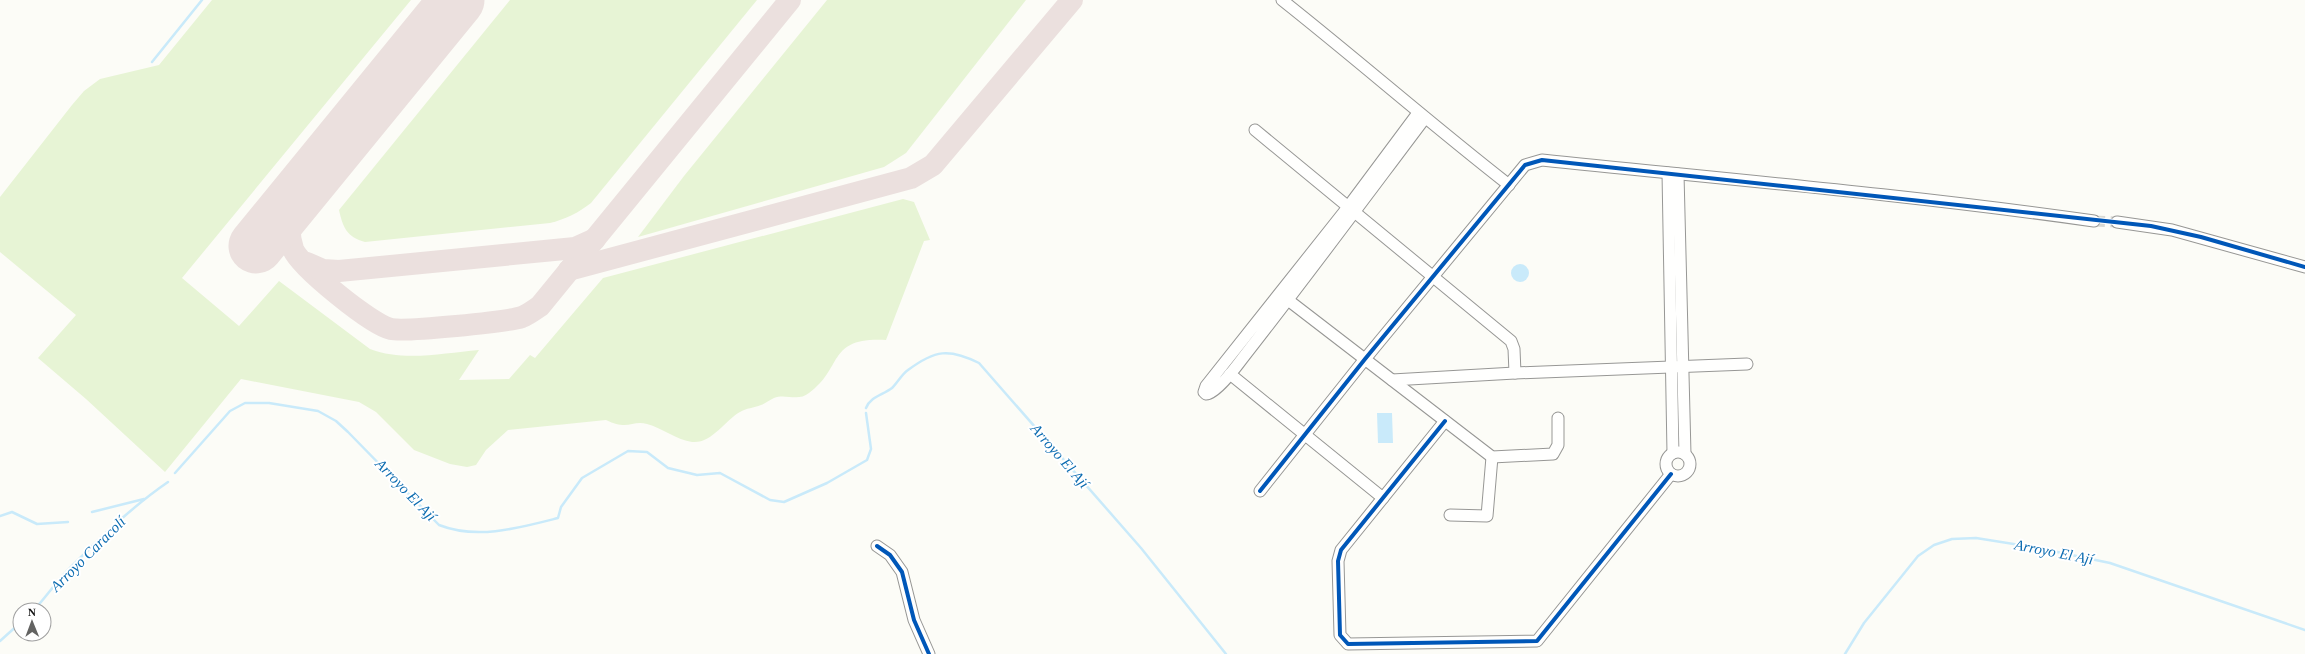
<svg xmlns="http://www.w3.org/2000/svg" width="2305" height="654" font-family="'Times New Roman',serif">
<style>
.green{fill:#e7f4d5}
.water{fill:#c9eafa}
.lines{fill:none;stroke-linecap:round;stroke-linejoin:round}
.stream{stroke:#c9eafa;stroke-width:2.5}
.taxiway{stroke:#ebe0de;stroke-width:22}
.runway{stroke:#ebe0de;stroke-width:55}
.minor-tunnel{stroke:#d9d9d4;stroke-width:11;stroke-dasharray:11 5.5;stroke-linecap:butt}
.minor-casing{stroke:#979795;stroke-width:13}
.minor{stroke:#fffffe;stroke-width:11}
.cycleway-casing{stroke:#fff;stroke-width:6}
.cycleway{stroke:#0057b8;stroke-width:4}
.labels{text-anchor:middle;stroke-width:4;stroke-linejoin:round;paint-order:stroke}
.water-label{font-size:15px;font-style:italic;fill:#0c6cb1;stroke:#fff}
</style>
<rect width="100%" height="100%" fill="#fcfcf7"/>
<g class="green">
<path d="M212 0H411L182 278 239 326 279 281 370 349C404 362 443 353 479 350L459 380 509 379 530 355 535 358 603 278 903 199 914 202 930 240 924 241 886 340C826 337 844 368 809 393 798 402 785 393 774 398 769 400 765 404 761 405 754 408 746 408 740 412 725 420 712 444 692 442 677 440 662 428 647 424 632 420 628 431 606 420L508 430 486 450 476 465 467 467 450 464 414 450 376 412 359 402 241 379 165 472 86 399 38 358 76 315 0 252V197L72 105 84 91 100 79 159 65Z"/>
<path d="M510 0H757L591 203C578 213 566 219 550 223L365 242C347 237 343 228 339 210Z"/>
<path d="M827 0H1026L906 153 884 167 638 237 684 176Z"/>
</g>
<g class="water">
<circle cx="1520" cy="273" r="9"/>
<path d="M1377 413H1392L1393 443H1378Z"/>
</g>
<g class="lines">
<g class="stream">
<path d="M152 62 202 0"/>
<path d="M866 408C870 397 883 395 892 388 898 382 902 374 908 370 935 350 949 348 979 363L1141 548 1226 654"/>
<path d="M175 473 230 411 245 403H269L318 411 336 421 348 432 439 525C477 540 519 528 558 518L561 507 582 478 628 451 647 452 668 468 697 475 720 473 770 500 784 502 827 483 867 460 871 449 866 413"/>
<path d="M92 512 144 499"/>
<path d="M0 516 12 512 37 524 68 522"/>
<path d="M34 610C47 596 58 579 72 566 102 536 133 506 168 482"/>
<path d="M0 641 20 623"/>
<path d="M1845 654 1864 623 1918 556 1934 545 1952 539 1976 538 2038 548 2110 563 2305 630"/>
</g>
<g class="taxiway">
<path d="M299 193C290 211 286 229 293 249 300 267 372 325 391 329 405 332 507 322 522 317 529 314 534 310 540 306L790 0"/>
<path d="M307 263 323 270 339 271 575 248 595 239"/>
<path d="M569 270 911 178 933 165 1072 0"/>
</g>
<path class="runway" d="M256 246 457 0"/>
<path class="minor-tunnel" d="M2094 221 2117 222"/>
<defs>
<g id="minor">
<path d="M1282 0C1359 61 1432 125 1509 185"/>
<path d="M1418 113 1348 207 1206 386 1204 392 1206 394C1215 395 1236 367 1242 359 1304 280 1364 199 1425 118"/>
<path d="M1255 130 1511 341 1514 349 1515 373"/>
<path d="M1668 173 1673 453"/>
<path d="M1678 174 1685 454"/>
<path d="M2117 222 2172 230 2305 267"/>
<path d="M1288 300 1492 457 1553 454 1558 445V418"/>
<path d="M1230 374 1383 498"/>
<path d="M1392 380 1515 373 1747 364"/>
<path d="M1445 421 1341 550 1338 561 1340 635 1348 644 1537 641 1671 474"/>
<circle cx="1678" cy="464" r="12"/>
<path d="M1260 491 1365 359 1525 165 1542 160C1726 179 1911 195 2094 221"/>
<path d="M1450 515 1487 516 1492 457"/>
<path d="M877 546 890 555 902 572 914 620 929 654"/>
</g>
</defs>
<use href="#minor" class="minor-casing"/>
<use href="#minor" class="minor"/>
<defs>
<g id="cycleway">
<path d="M1445 421 1341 550 1338 561 1340 635 1348 644 1537 641 1671 474"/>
<path d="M1260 491 1365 359 1525 165 1542 160 2151 226 2201 237 2305 267"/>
<path d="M877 546 890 555 902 572 914 620 929 654"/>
</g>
</defs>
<use href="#cycleway" class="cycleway-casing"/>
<use href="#cycleway" class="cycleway"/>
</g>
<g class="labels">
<g class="water-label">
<text transform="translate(1060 456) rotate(49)" y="5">Arroyo El Ají</text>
<text transform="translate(406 490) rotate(46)" y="5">Arroyo El Ají</text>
<text transform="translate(2054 552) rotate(11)" y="5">Arroyo El Ají</text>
<text transform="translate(88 554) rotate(-45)" y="5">Arroyo Caracolí</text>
</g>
</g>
<g transform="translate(32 622) rotate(359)"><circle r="19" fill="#ffffff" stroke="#a0a0a0"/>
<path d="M0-3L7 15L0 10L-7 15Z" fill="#636362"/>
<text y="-6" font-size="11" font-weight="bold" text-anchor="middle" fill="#111111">N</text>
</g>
</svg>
